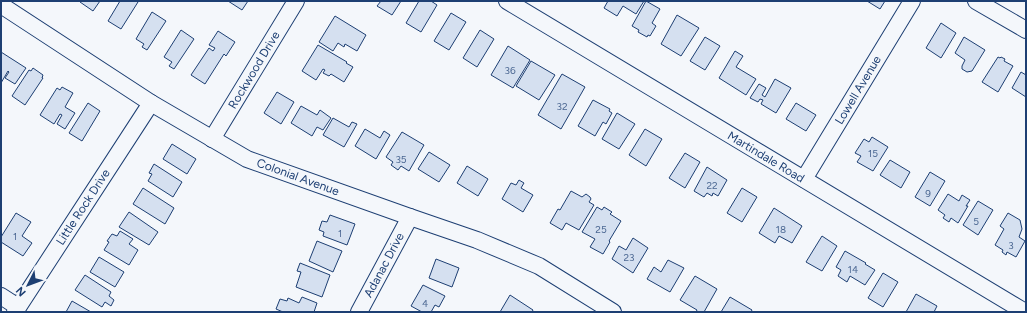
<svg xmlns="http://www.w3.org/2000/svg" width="1027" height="313" font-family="Figtree,sans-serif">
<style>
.building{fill:#d5e0f0;stroke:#1d3f73}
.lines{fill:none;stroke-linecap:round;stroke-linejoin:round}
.minor-casing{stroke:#1d3f73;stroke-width:18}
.minor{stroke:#f4f7fb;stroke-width:16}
.labels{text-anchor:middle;stroke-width:3;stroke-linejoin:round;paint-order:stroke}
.number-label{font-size:10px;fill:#4b6792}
.street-label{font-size:12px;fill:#1d3f73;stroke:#f4f7fb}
</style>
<rect width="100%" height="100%" fill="#f4f7fb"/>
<g class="building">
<path d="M81 1H100L93 11 80 2Z"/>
<path d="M120 1H136L138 2 121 29 108 21Z"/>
<path d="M228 1H248L242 10Z"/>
<path d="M381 1H401L392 15 377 6Z"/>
<path d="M419 1H431L437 5 421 32 406 23Z"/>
<path d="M608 1H644L636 14 623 6 617 16 604 8Z"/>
<path d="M646 1 660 9 652 23 656 26 650 36 648 35 647 37 638 32 639 30 632 26Z"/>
<path d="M867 1H885L880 9Z"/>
<path d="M152 12 166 21 147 50 142 47 144 44 136 39Z"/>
<path d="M451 13 466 22 449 50 434 41Z"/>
<path d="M677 15 699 28 681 56 661 44Z"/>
<path d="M335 16 366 35 357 51 345 44 344 47 338 43 333 51 319 42Z"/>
<path d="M941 23 956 33 941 58 926 48Z"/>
<path d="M181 30 194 39 174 69 169 66 172 62 164 57Z"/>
<path d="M480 30 494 39 477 67 463 58Z"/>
<path d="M218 31 235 42 226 56 224 54 205 84 191 75 209 48 213 51 215 48 209 45Z"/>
<path d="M705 37 720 46 705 70 690 61Z"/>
<path d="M964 37 985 50 972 71 967 72 962 69V66L965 60 955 53Z"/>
<path d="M318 45 347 62 346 63 353 67 344 82 331 74 329 76 323 73 325 70 323 69 316 80 302 71Z"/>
<path d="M508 46 530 60 513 88 491 75Z"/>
<path d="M735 51 743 56 736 67 756 79 746 95 719 78Z"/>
<path d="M1 52 26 68 15 84 5 78 9 72 8 71 1 83Z"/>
<path d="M998 57 1000 58 1001 57 1005 59 1004 61 1013 66 998 92 982 82Z"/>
<path d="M531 61 555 75 539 100 516 86Z"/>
<path d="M33 68 43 75 42 78H43L25 105 12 96 29 70 31 71Z"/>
<path d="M1021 72 1026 75V97L1012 88Z"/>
<path d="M562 74 585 87 561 129 538 115Z"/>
<path d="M775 79 791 88 776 113 761 104 763 100 760 99 758 102 750 98 759 84 766 88 762 95 765 97Z"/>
<path d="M62 87 73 93 65 107 75 113 65 129 57 124 62 115 60 114 54 124 40 115 57 88 60 90Z"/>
<path d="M277 92 294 102 281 124 264 113Z"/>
<path d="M593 100 610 109 609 111 612 113 606 124 603 122 595 136 578 126Z"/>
<path d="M88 103 100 111 82 141 69 133Z"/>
<path d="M796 103 816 115 806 131 786 119Z"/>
<path d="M301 106 317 115 320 110 331 118 323 130 317 127 312 136 291 123Z"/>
<path d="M617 113 635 124 619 149 602 139Z"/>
<path d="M333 118 349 127 352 122 357 124 344 147 323 135Z"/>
<path d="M365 129 380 138 384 131 390 135 376 159 355 146Z"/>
<path d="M645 129 662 139 646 166 629 155Z"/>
<path d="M402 132 424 145 409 171 401 166 398 170 391 165 393 162 386 157Z"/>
<path d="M872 137 888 147 873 171 857 162 861 156 855 153 864 139 869 142Z"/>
<path d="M172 144 196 159 187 174 163 159Z"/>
<path d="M429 152 450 165 439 182 418 169Z"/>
<path d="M685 153 700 162 685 188 669 178Z"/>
<path d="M890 160 910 172 901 188 880 175Z"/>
<path d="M154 164 182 182 173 197 148 181 152 174 149 173Z"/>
<path d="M467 166 488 179 478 196 457 183Z"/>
<path d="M707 167 727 180 718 196 713 193 712 196 707 193 704 197 694 191Z"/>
<path d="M930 172 945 181 930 206 915 197Z"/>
<path d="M519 180 524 183 521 188 533 195 523 212 502 199 511 183 516 185Z"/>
<path d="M143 188 174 208 165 224 133 204Z"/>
<path d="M742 188 757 197 742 222 727 213Z"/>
<path d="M571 191 582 197 586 194 590 197 591 199 589 202 594 205 579 230 566 223 562 230 550 223 558 209 560 210Z"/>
<path d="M948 194 959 201 962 195 970 200 966 206H968L958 223 951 218 949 222 943 218 945 215 938 210Z"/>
<path d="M978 201 993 210 978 235 963 225Z"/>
<path d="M597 207 602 210 604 207 612 212 610 214 621 221 609 241 610 242 603 254 590 247 595 239 582 232Z"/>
<path d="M774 208 802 226 792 243 779 236 775 243 759 233Z"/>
<path d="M129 212 158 232 149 245 119 227Z"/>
<path d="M16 213 31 222 22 236 32 243 23 256 1 242V237Z"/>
<path d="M1008 213 1020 220 1022 229 1019 237 1025 241 1016 257 1007 252 1006 255 1002 252 1003 250 995 245 1004 229 1000 226Z"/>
<path d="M330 215 355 224 347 245 323 236 324 232 319 230 322 221 327 222Z"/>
<path d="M120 231 133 239 129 244 138 250 129 265 104 250 109 242 107 241 112 234 117 236Z"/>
<path d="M822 236 837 246 822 271 806 262Z"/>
<path d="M633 238 648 248 633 273 612 259 619 246 626 250Z"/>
<path d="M317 241 342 251 333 272 309 261Z"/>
<path d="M845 251 866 263 865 264 875 270 865 285 850 276 847 282 838 276 841 270 836 267Z"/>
<path d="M99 257 124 272 115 287 90 272Z"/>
<path d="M436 259 459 268 452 287 429 278Z"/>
<path d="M668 260 684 268 670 292 647 279 654 267 661 272Z"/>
<path d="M300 263 330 275 322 297 296 287 301 272 297 271Z"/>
<path d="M883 273 898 282 883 307 868 298Z"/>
<path d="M85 275 111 292 109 296 114 300 111 306 105 302 102 307 75 290Z"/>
<path d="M695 276 717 289 704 312H696L697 310 680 300Z"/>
<path d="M423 285 445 296 439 307 435 305 431 312H422L411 306Z"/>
<path d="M916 294 937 306 934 312H906Z"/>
<path d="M510 295 533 310 532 312H500Z"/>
<path d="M302 297 317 303 314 312H283L276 309 280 299 287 301 288 298 299 303Z"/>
<path d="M730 297 752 310 751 312H721Z"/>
<path d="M72 301 91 312H66Z"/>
</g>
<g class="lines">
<defs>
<g id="minor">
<path d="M507 1 1025 312"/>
<path d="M976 1 1026 30"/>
<path d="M1 5 151 103 247 159 410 217 477 240 539 266 613 312"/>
<path d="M212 139 296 1"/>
<path d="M804 179 912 1"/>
<path d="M1 296 18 307"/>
<path d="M15 312 151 103"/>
<path d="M359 312 410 217"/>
</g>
</defs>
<use href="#minor" class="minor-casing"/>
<use href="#minor" class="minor"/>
</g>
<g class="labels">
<g class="number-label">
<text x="510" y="74">36</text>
<text x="562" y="110">32</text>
<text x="873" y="157">15</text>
<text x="401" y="163">35</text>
<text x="712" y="189">22</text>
<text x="928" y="197">9</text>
<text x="976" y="225">5</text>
<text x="601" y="233">25</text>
<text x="781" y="233">18</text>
<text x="340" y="237">1</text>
<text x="15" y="240">1</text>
<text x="1011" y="249">3</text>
<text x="629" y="261">23</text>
<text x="853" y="273">14</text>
<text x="425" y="307">4</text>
</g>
<g class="street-label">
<text transform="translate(254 70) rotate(-59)" y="4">Rockwood Drive</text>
<text transform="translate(858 90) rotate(-59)" y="4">Lowell Avenue</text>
<text transform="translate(766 157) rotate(31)" y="4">Martindale Road</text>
<text transform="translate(298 177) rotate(20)" y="4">Colonial Avenue</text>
<text transform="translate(83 207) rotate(-57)" y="4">Little Rock Drive</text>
<text transform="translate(384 265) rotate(-62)" y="4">Adanac Drive</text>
</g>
</g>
<rect width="1027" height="313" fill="none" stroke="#1d3f73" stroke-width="4"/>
<g transform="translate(28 285) rotate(228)" stroke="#f4f7fb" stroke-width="3" paint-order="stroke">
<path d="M0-3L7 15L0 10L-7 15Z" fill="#1d3f73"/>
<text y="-6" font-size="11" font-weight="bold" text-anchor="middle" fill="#1d3f73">N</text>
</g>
</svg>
